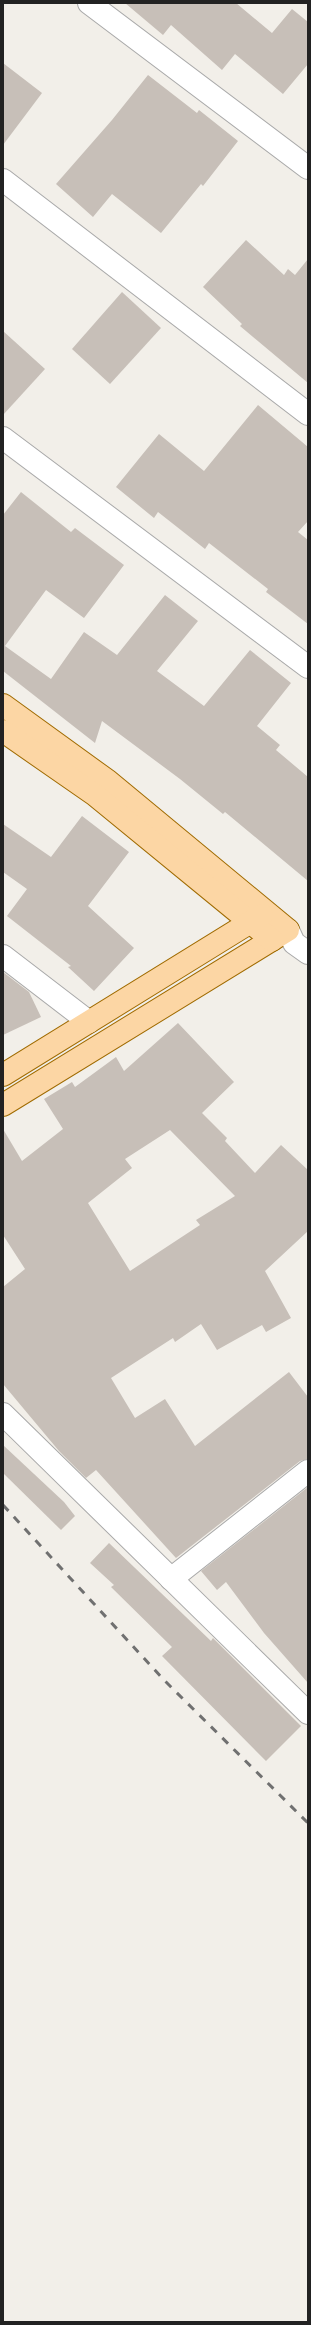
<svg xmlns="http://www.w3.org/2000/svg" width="311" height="2325" font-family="'PT Sans',sans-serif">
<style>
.building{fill:#c7bfb8;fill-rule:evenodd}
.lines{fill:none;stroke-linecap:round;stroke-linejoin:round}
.minor-casing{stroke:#a9a9a9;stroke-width:24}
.major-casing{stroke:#a06b00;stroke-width:24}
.minor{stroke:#fff;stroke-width:22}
.major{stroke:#fcd6a4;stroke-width:22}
.rail{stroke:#707070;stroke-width:3;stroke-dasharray:8 8;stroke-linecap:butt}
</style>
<rect width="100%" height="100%" fill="#f2efe9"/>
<g class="building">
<path d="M125 3H236L272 33 292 9 308 22V64L283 94 235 54 222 70 171 25 163 35Z"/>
<path d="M3 63 42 93 3 145Z"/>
<path d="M148 75 197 113 199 110 238 141 203 186 201 184 161 233 112 194 93 217 56 184 112 120Z"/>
<path d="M246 240 284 275 288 269 295 275 308 259V383L240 326 242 324 203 287Z"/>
<path d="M122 292 161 328 110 384 72 349Z"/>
<path d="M3 331 45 369 3 415Z"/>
<path d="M258 405 308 447V521L298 532 308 540V624L266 592 268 589 209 543 205 549 158 512 154 518 116 487 159 434 204 471Z"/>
<path d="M21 492 71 532 75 528 124 565 84 618 46 590 5 646 51 679 84 632 117 655 165 595 198 621 157 671 204 706 250 650 291 683 257 726 280 745 276 750 308 777V881L225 812 223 814 180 779 102 721 95 743 3 671V515Z"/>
<path d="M82 816 129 852 88 906 134 948 94 991 68 967 71 966 7 916 27 889 3 872V824L51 857Z"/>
<path d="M3 972 29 992 41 1017 3 1035Z"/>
<path d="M178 1023 234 1082 202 1113 227 1138 225 1141 255 1173 281 1145 308 1170V1231L265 1271 291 1318 266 1332 262 1325 217 1350 201 1324 175 1342 173 1338 111 1378 135 1418 165 1399 195 1446 289 1372 308 1397V1459L300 1461 176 1558 96 1470 86 1478 59 1451 3 1384V1287L25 1269 3 1235V1129L22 1161 63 1129 44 1099 72 1082 75 1087 116 1057 124 1071ZM170 1130 235 1196 196 1220 200 1225 130 1271 88 1203 132 1168 125 1159Z"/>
<path d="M3 1445 64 1502 75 1516 61 1530 3 1473Z"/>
<path d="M308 1487V1683L264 1633 226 1582 217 1590 201 1571Z"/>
<path d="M109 1543 211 1641 213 1638 301 1726 266 1761 162 1656 172 1647 111 1587 114 1585 90 1563Z"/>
</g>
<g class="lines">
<defs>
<g id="minor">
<path d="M89 3 308 168"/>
<path d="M3 180 308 414"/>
<path d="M3 438 308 667"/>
<path d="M288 930 294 943 308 953"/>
<path d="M3 956 89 1022"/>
<path d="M3 1414 308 1713"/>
<path d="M171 1579 308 1471"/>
</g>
<g id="major">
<path d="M3 705 108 781 288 930 3 1105"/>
<path d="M3 731 95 795 272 940"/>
<path d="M3 1075 262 915"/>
</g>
</defs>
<use href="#minor" class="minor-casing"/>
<use href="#major" class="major-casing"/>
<use href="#minor" class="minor"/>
<use href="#major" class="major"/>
<path class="rail" d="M3 1505 164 1680 308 1823"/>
</g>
<rect width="311" height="2325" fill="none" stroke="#222222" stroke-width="8"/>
</svg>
